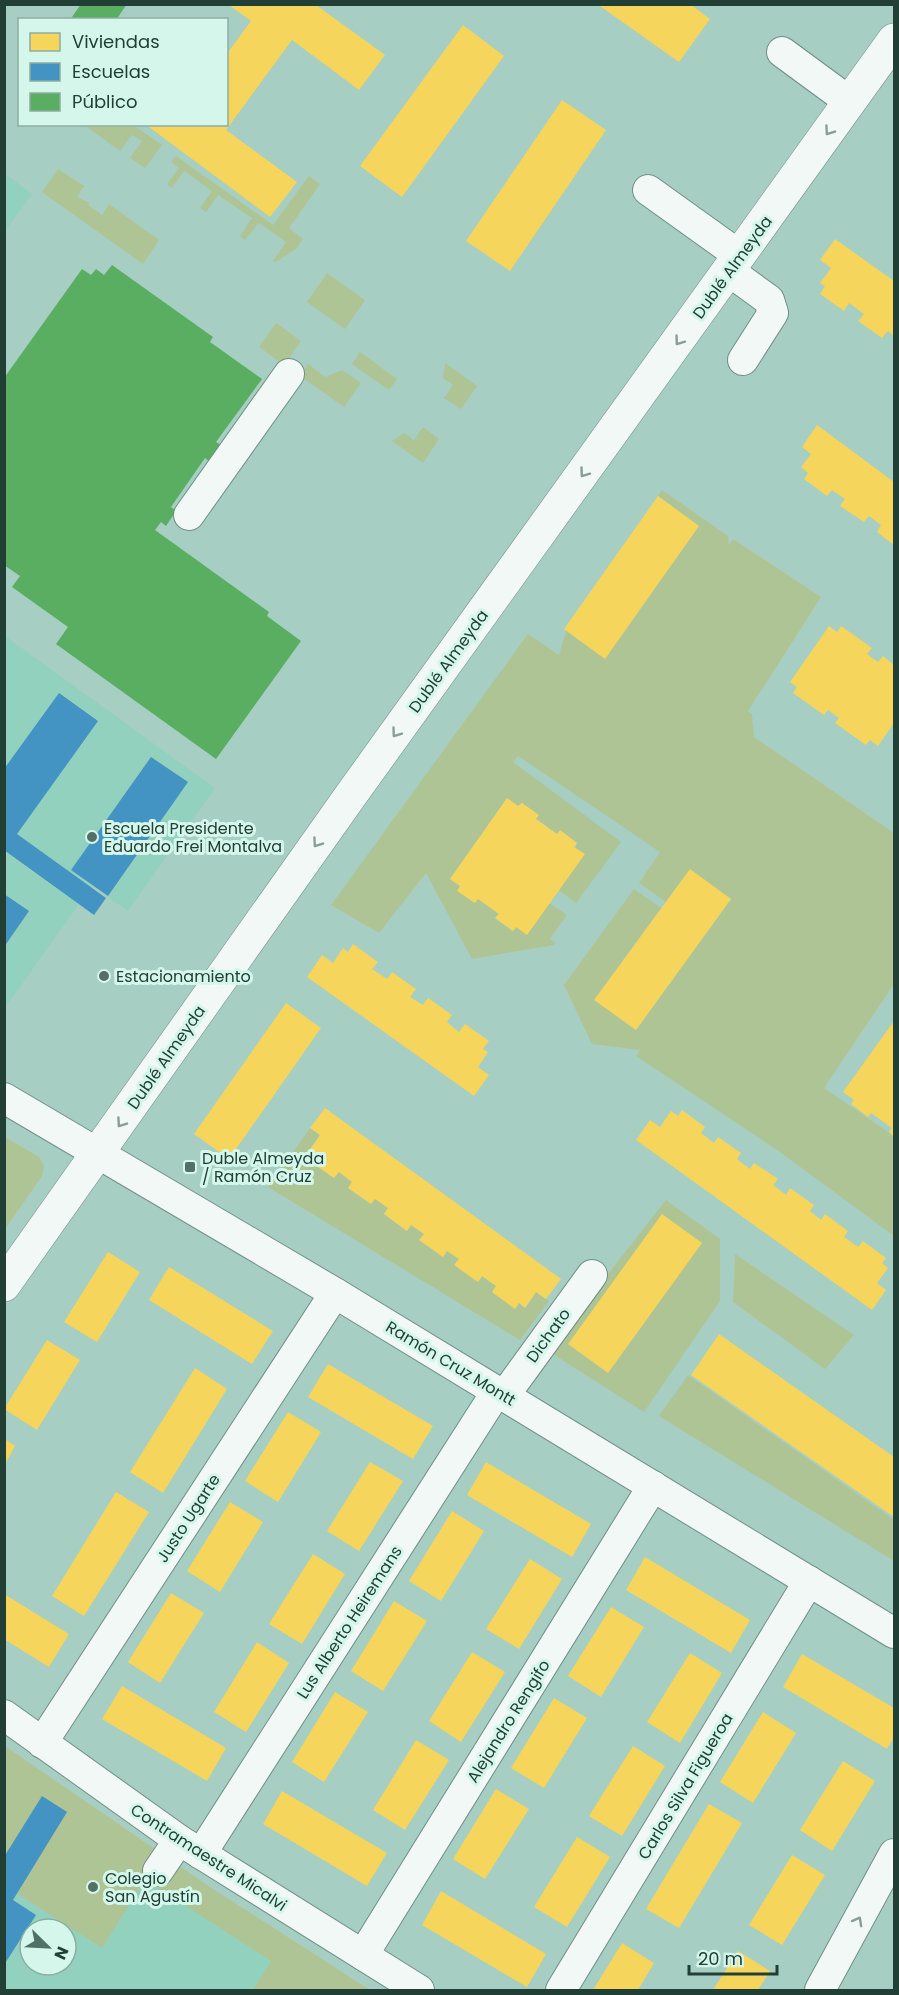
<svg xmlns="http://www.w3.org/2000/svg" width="899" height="1995" font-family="Poppins,sans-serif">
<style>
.built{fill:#93d1bf;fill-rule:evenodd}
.green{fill:#afc495}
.homes{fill:#f6d55c}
.schools{fill:#4393c3}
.public{fill:#5aae61}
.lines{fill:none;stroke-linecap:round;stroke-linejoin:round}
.minor-casing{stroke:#6f8f86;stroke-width:32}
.major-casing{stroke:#6f8f86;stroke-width:34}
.minor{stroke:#f2f8f6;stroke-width:30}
.major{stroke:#f2f8f6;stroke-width:33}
.oneway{stroke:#8a9c96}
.poi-dot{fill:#517167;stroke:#d5f7eb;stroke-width:2}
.labels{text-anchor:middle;stroke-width:6;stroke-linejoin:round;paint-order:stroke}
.street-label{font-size:16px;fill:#223f36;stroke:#d5f7eb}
.poi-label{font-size:16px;fill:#223f36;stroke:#d5f7eb;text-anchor:start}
</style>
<rect width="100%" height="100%" fill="#a7cec2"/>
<g class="built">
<path d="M5 174 32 194 5 231Z"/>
<path d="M5 636 215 788 128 911 92 886 5 1008Z"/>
<path d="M4 1768 344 1990H5ZM30 1929H66V1965H30Z"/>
</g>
<g class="green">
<path d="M90 124 133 125 162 145 145 168 130 158 142 141 132 135 120 151 87 127Z"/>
<path d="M176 156 273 225 309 176 320 184 289 228 303 239 296 249 276 262 273 261 286 242 259 223 245 240 240 236 252 218 218 195 206 212 200 208 212 191 184 171 172 188 167 184 179 168 171 162Z"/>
<path d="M58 169 84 186 77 197 90 203 88 205 102 215 109 204 159 240 143 264 42 192Z"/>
<path d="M327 273 365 300 345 329 307 302Z"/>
<path d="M276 323 301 341 284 365 259 347Z"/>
<path d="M360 352 397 379 389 390 352 364Z"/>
<path d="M445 363 477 386 461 409 444 398 453 385 443 378Z"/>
<path d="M308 364 325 377 342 370 361 383 344 407 300 376Z"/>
<path d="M423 427 439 439 423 463 392 441 404 433 414 440Z"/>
<path d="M662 490 728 536 729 545 733 539 821 597 748 711 752 714 754 737 894 833V984L824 1088 894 1136V1236L780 1152 636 1056 640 1050 592 1044 564 985 634 889 661 908 595 1000 636 1030 731 899 689 871 666 902 639 883 660 852 518 756 513 762 621 842 576 903 559 890 577 843 560 831 557 834 536 819 538 815 522 803 518 806 507 799 450 879 460 886 458 891 474 903 478 899 499 914 496 919 512 931 549 903 567 915 550 939 556 943 554 945 472 959 426 873 379 933 331 905 528 634 559 655 566 631 605 658 699 526 658 496Z"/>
<path d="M310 1128 320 1135 309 1150 316 1156 312 1162 334 1178 339 1172 352 1182 348 1188 370 1204 375 1199 388 1208 384 1214 406 1231 411 1225 424 1234 443 1257 447 1251 459 1259 455 1265 478 1282 482 1276 496 1286 492 1292 515 1309 519 1303 526 1307 536 1292 549 1301 520 1340 268 1187Z"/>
<path d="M5 1137 39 1157 44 1166 42 1176 5 1229Z"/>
<path d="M666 1200 720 1239V1301L644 1412 548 1351Z"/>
<path d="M735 1254 854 1335 825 1369 733 1302Z"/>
<path d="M688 1375 894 1520V1561L659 1416Z"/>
<path d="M5 1746 210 1887 370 1990H253L271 1961 145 1880 102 1948 16 1893 5 1857Z"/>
</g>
<g class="homes">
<path d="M597 4H690L710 19 679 62Z"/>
<path d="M229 5H316L385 55 359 90 292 40 226 130 297 182 270 217 145 124H226V55L251 21Z"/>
<path d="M463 25 504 56 402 197 360 166Z"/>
<path d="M562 100 606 130 510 271 466 241Z"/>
<path d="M835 239 894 281V336L888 331 882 338 858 321 864 314 849 303 844 311 820 294 825 286 820 283 831 268 820 260Z"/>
<path d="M817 425 894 482V545L877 532 881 525 869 516 864 522 840 506 845 499 832 490 827 496 804 479 808 473 801 467 811 454 802 447Z"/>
<path d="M658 496 699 526 605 659 564 629Z"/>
<path d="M829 626 837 632 841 626 872 648 867 654 878 662 883 656 894 665V723L878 746 870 740 866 745 835 723 839 718 828 710 824 715 793 693 797 687 790 682Z"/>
<path d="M507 798 518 806 522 803 539 815 536 819 557 834 560 830 577 843 574 847 585 854 527 935 516 927 513 931 495 918 499 914 478 899 475 903 457 891 460 886 450 879Z"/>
<path d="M690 869 731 899 636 1030 594 1000Z"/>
<path d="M353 944 378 962 372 969 387 979 392 972 416 989 410 997 423 1005 428 998 452 1015 447 1022 459 1032 465 1024 489 1041 483 1049 488 1052 478 1067 489 1075 474 1096 307 977 322 955 333 963 343 948 348 952Z"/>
<path d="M286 1003 321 1028 229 1159 194 1134Z"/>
<path d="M894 1021V1137L889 1132 892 1128 871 1113 868 1117 851 1104 854 1100 843 1092Z"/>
<path d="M325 1108 561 1279 546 1299 536 1292 525 1308 519 1303 515 1309 492 1292 496 1286 482 1276 478 1282 454 1265 459 1259 447 1251 443 1257 419 1240 424 1234 411 1225 407 1231 384 1214 388 1208 375 1199 371 1204 348 1188 352 1182 339 1172 334 1178 311 1162 316 1156 309 1151 320 1135 310 1128Z"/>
<path d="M682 1110 705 1127 701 1133 714 1143 718 1137 741 1153 737 1159 750 1169 754 1163 778 1179 773 1185 786 1195 790 1188 814 1205 810 1211 821 1220 825 1214 848 1231 844 1237 858 1247 863 1241 886 1258 882 1263 888 1268 877 1283 886 1290 872 1310 636 1140 650 1120 660 1127 671 1111 678 1116Z"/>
<path d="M662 1214 702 1243 608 1373 568 1344Z"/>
<path d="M108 1252 140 1272 97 1342 64 1322Z"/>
<path d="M169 1267 273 1331 252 1364 149 1300Z"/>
<path d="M719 1334 894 1457V1517L691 1375Z"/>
<path d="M47 1340 80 1360 37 1430 4 1409Z"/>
<path d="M328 1364 433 1426 413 1459 308 1397Z"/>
<path d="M195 1368 227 1389 163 1493 130 1472Z"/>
<path d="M288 1412 321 1432 278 1502 245 1481Z"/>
<path d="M5 1439 15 1446 5 1464Z"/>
<path d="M370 1462 403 1481 359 1551 327 1531Z"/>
<path d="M486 1462 591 1524 572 1557 467 1495Z"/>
<path d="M116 1492 149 1512 84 1616 52 1596Z"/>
<path d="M230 1502 263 1522 220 1592 187 1571Z"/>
<path d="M452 1511 484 1531 441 1601 409 1581Z"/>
<path d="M313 1554 345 1574 302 1644 269 1624Z"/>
<path d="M645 1557 750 1620 731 1653 626 1590Z"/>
<path d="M530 1559 562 1579 519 1649 486 1629Z"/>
<path d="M171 1593 204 1613 160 1683 128 1662Z"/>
<path d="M4 1594 69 1634 49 1667 4 1639Z"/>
<path d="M394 1601 427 1621 383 1691 351 1671Z"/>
<path d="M611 1607 644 1627 601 1697 568 1676Z"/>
<path d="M257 1642 289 1663 246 1732 214 1712Z"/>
<path d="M472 1652 505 1672 461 1742 429 1721Z"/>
<path d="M690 1653 722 1673 680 1743 647 1722Z"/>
<path d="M802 1654 894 1708V1737L887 1749 783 1687Z"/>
<path d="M122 1686 226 1748 207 1781 102 1719Z"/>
<path d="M335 1692 368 1712 324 1782 292 1762Z"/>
<path d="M554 1698 587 1718 544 1788 511 1768Z"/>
<path d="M763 1712 796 1733 753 1803 720 1782Z"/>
<path d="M416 1740 449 1760 405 1830 373 1810Z"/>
<path d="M633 1746 665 1766 622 1836 589 1816Z"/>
<path d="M843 1761 875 1781 832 1851 800 1830Z"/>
<path d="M496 1789 529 1809 485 1879 453 1859Z"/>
<path d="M282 1791 387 1853 367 1886 263 1824Z"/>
<path d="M709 1804 742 1823 679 1928 646 1909Z"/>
<path d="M577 1837 610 1857 567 1927 534 1907Z"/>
<path d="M792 1855 825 1875 782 1945 749 1925Z"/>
<path d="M441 1891 546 1954 527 1987 422 1925Z"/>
<path d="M622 1943 654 1963 638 1990H593Z"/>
<path d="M738 1951 770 1971 758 1990H713Z"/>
</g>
<g class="schools">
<path d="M59 693 98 721 17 834 106 898 94 915 4 850V769Z"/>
<path d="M151 757 188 782 108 896 71 870Z"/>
<path d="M4 894 29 911 4 947Z"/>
<path d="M42 1796 67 1812 13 1900 36 1915 4 1965V1857Z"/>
</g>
<g class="public">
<path d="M81 4H127L116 20H70Z"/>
<path d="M112 265 213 337 210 342 262 379 216 442 221 445 210 462 205 458 171 507 176 511 166 526 161 522 155 530 269 612 267 616 301 641 216 759 56 644 68 627 12 587 20 576 4 565V378L82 269 91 275 96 269 104 275Z"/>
</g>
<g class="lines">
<defs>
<g id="minor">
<path d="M782 52 850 102"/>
<path d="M648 190 740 256"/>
<path d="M729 271 769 300 773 313 743 360"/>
<path d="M189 515 289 374"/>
<path d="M4 1098 335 1293 894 1633"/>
<path d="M504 1396 592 1275"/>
<path d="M4 1715 179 1840 419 1990"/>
<path d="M42 1743 335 1293"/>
<path d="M201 1854 497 1391"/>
<path d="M158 1871 179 1840"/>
<path d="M363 1955 653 1486"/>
<path d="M561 1990 809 1581"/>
<path d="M820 1990 894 1854"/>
</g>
<path id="major" d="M4 1285 351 795 894 40"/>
</defs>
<use href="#minor" class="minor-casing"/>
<use href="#major" class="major-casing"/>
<use href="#minor" class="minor"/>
<use href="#major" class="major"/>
</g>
<defs><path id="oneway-chevron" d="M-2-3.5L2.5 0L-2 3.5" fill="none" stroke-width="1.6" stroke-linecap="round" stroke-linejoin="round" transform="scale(1.5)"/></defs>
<g class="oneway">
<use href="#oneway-chevron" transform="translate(829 131) rotate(125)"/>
<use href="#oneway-chevron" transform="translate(679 341) rotate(126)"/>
<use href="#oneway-chevron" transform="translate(584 473) rotate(126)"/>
<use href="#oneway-chevron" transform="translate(396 733) rotate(126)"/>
<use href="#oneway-chevron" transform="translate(317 843) rotate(125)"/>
<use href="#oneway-chevron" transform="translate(121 1123) rotate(125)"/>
<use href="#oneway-chevron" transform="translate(858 1921) rotate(-61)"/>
</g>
<g class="poi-dot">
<circle cx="92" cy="837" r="6"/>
<circle cx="104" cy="976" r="6"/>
<rect x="184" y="1161" width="12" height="12" rx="3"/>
<circle cx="93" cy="1887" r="6"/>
</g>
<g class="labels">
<g class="street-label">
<text transform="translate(732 267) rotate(-54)" y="6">Dublé Almeyda</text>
<text transform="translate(448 661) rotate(-54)" y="6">Dublé Almeyda</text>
<text transform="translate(166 1057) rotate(-55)" y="6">Dublé Almeyda</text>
<text transform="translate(548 1335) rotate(-54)" y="6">Dichato</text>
<text transform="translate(451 1363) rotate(31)" y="6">Ramón Cruz Montt</text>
<text transform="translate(188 1518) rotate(-57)" y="6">Justo Ugarte</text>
<text transform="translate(349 1622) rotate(-57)" y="6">Lus Alberto Heiremans</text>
<text transform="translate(508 1721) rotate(-58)" y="6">Alejandro Rengifo</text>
<text transform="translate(685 1786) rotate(-59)" y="6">Carlos Silva Figueroa</text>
<text transform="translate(209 1857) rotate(33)" y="6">Contramaestre Micalvi</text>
</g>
<g class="poi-label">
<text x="104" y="834">Escuela Presidente<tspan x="104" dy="18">Eduardo Frei Montalva</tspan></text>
<text x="116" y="982">Estacionamiento</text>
<text x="202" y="1164">Duble Almeyda<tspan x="202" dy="18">/ Ramón Cruz</tspan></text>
<text x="105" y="1884">Colegio<tspan x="105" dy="18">San Agustín</tspan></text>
</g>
</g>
<rect width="899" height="1995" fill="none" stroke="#223f36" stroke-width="12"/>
<rect x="18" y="18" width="210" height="108" fill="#d5f7eb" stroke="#8dada3" stroke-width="1.5"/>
<rect x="30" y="33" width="30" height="18" fill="#f6d55c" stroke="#8dada3" stroke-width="1.5"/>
<text x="72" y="48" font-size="18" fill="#223f36">Viviendas</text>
<rect x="30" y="63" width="30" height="18" fill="#4393c3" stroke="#8dada3" stroke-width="1.5"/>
<text x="72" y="78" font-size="18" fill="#223f36">Escuelas</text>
<rect x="30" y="93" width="30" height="18" fill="#5aae61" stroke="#8dada3" stroke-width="1.5"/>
<text x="72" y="108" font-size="18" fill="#223f36">Público</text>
<g transform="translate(48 1947) rotate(114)"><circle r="28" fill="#d5f7eb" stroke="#8dada3" stroke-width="1.5"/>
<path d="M0-4.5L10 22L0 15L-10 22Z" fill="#517167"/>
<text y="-9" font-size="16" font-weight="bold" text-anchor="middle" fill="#223f36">N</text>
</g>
<path d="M689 1965v9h88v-9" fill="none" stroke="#223f36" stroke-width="3"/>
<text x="698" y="1965" font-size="18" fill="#223f36" stroke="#d5f7eb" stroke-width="4.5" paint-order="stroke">20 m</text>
</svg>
